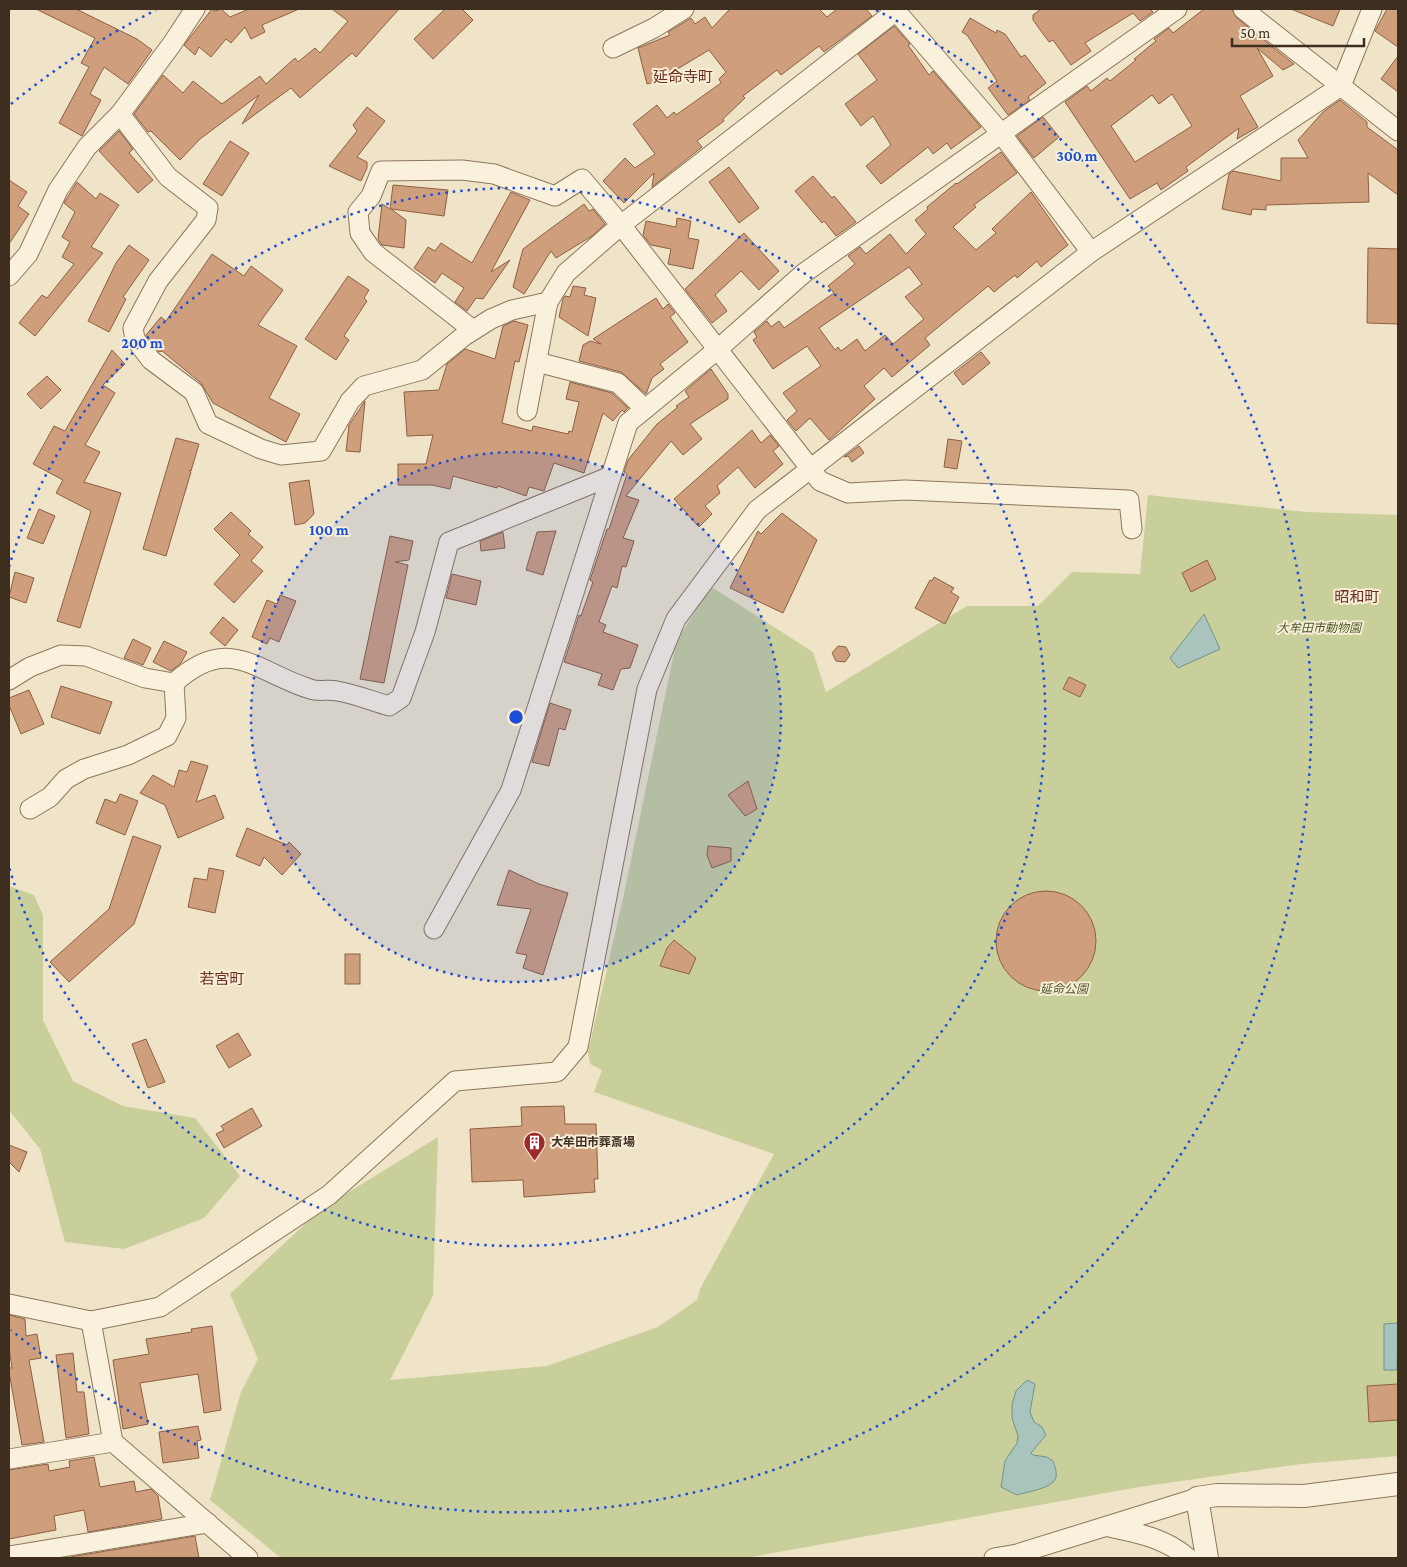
<svg xmlns="http://www.w3.org/2000/svg" width="1407" height="1567" font-family="'Crimson Pro','Noto Sans JP',serif">
<style>
.green{fill:#c9cf9b}
.water{fill:#a9c4bc;stroke:#6f938a}
.building{fill:#cf9f7d;stroke:#8d5f41;fill-rule:evenodd}
.lines{fill:none;stroke-linecap:round;stroke-linejoin:round}
.minor-casing{stroke:#8d765c;stroke-width:21}
.tertiary-casing{stroke:#8d765c;stroke-width:24}
.minor{stroke:#faf1dc;stroke-width:19}
.tertiary{stroke:#faf1dc;stroke-width:22}
.ring{fill:none;stroke:#1d4ed8;stroke-width:2.5;stroke-dasharray:2.5 5}
.labels{text-anchor:middle;stroke-width:4;stroke-linejoin:round;paint-order:stroke}
.park-label{font-size:12px;font-style:italic;fill:#4d5a26;stroke:#f7eed8}
.poi-label{font-size:12px;font-weight:bold;fill:#3d2e20;stroke:#f7eed8;text-anchor:start}
.quarter-label{font-size:15px;fill:#6b2e1e;stroke:#f7eed8}
.centre{fill:#1d4ed8;stroke:#f7eed8;stroke-width:2.5}
.ring-label{font-size:15px;text-anchor:middle;font-weight:bold;fill:#1d4ed8;stroke:#f7eed8;stroke-width:4;stroke-linejoin:round;paint-order:stroke}
</style>
<rect width="100%" height="100%" fill="#f0e4c8"/>
<g class="green">
<path d="M1148 495 1306 512 1398 515V1456L1301 1464 1139 1487 746 1558H281L210 1500 241 1392 258 1359 230 1294 320 1210 438 1137 433 1296 390 1380 547 1366 658 1327 697 1300 700 1289 774 1154 594 1092 602 1070 590 1064 588 1052 624 894 676 643 710 586 813 652 826 692 967 606H1038L1072 572 1140 574Z"/>
<path d="M9 886 34 895 43 915V1020L73 1081 123 1106 195 1118 240 1176 204 1218 124 1249 65 1242 40 1149 9 1110Z"/>
</g>
<g class="water">
<path d="M1204 614 1220 649 1178 668 1170 658Z"/>
<path d="M1398 1323 1397 1370H1384V1324Z"/>
<path d="M1027 1380 1035 1384 1030 1412 1034 1422 1042 1427 1046 1435 1031 1453 1033 1455 1047 1457 1053 1461C1055 1466 1058 1475 1055 1480 1049 1489 1026 1492 1017 1495L1001 1487 1005 1461 1017 1443 1018 1436 1012 1418V1404L1016 1391Z"/>
</g>
<g class="building">
<path d="M36 9H76L137 39 152 50 128 84 104 67 90 94 101 100 82 136 59 123 89 67 81 63 95 38Z"/>
<path d="M212 9 215 11 221 9 230 17 249 9H299L262 25 265 32 251 39 245 27 231 43 226 39 211 57 199 47 195 55 184 45Z"/>
<path d="M332 9H399L356 57 352 53 300 98 291 88 242 124 259 95 200 139 180 160 151 131 148 132 134 114 163 75 183 93 193 81 222 104 260 76 266 84 295 58 298 62 315 48 320 53 348 21Z"/>
<path d="M445 9H462L473 20 433 59 414 39Z"/>
<path d="M730 9H819L827 17 837 9H866L872 16 824 52 819 46 781 75 777 70 743 96 745 98 723 119 724 121 697 141 702 147 652 187 654 173 624 203 603 181 625 158 635 168 655 154 633 124 657 105 667 118 674 112 676 115 721 83 719 79 726 72 709 50 674 71V77L647 84 638 48 670 35 668 32 691 18 695 24 705 17 712 28Z"/>
<path d="M1041 9H1150L1153 12 1140 21 1133 13 1085 43 1091 51 1071 65 1053 40 1049 42 1033 20V15Z"/>
<path d="M1204 9H1232L1236 17 1248 27 1252 38 1255 33 1294 64 1283 70 1257 48 1273 76 1240 96 1258 127 1237 139 1239 128 1186 167 1188 171 1161 190 1157 183 1130 199 1065 102 1087 86 1091 91 1107 78 1110 81 1136 60 1134 59 1156 41 1154 39 1169 28 1173 33ZM1172 94 1192 126 1135 162 1111 126 1152 95 1159 104Z"/>
<path d="M1291 9H1340L1333 26Z"/>
<path d="M1387 9H1398V47L1375 31Z"/>
<path d="M970 18 996 33 997 30 1005 34 1021 57 1025 55 1046 83 1028 97 1030 100 1008 115 988 88 997 81 967 35 962 32Z"/>
<path d="M894 26 910 44 908 45 929 75 933 71 981 127 951 149 947 143 933 154 928 147 881 184 866 166 891 145 873 116 861 126 845 104 877 80 858 54Z"/>
<path d="M1398 56V92L1381 79Z"/>
<path d="M1340 100 1367 122V127L1398 150V195L1368 173 1369 202 1266 205V210L1252 209 1251 215 1222 209 1229 174 1233 171 1281 181V158H1308L1298 140 1323 112Z"/>
<path d="M367 107 385 121 357 157 367 162V168L361 181 329 166 357 131 353 125Z"/>
<path d="M1043 117 1059 137 1034 158 1017 136Z"/>
<path d="M119 131 133 149 129 153 153 180 138 193 99 151Z"/>
<path d="M230 141 249 153 222 196 203 184Z"/>
<path d="M1001 152 1017 173 974 205 976 207 953 227 976 250 996 233 992 229 1031 192 1068 245 1041 267 1037 261 1017 278 1015 275 994 292 988 286 925 338 930 345 892 377 884 368 864 386 875 399 829 440 810 418 796 431 787 420 797 411 783 393 821 366 807 346 773 369 753 340 757 337 754 332 767 321 771 327 779 321 784 328 834 293 828 286 855 264 848 256 860 247 866 254 890 234 906 254 926 234 915 220 928 209 927 207 956 183 957 184ZM909 267 922 284 905 297 924 319 893 344 885 335 865 351 857 339 841 351 838 347 835 350 819 328Z"/>
<path d="M729 167 759 208 739 223 709 182Z"/>
<path d="M813 176 832 198 834 196 856 222 836 236 824 221 822 223 795 191Z"/>
<path d="M9 180 27 192 18 206 29 214 9 244Z"/>
<path d="M77 182 96 199 100 193 119 205 91 247 103 253 35 336 19 323 42 295 47 298 74 264 62 257 70 242 62 237 75 212 64 203Z"/>
<path d="M393 185 448 190 444 216 391 209 406 220 404 248 382 245 378 239 382 204 390 209Z"/>
<path d="M511 192 530 200 491 272 510 260 483 299 476 298 467 311 455 302 464 288 442 273 435 283 414 268 428 247 435 251 441 243 472 263Z"/>
<path d="M584 204 589 211 593 209 605 224 592 236 556 258 551 251 524 294 513 287 523 249Z"/>
<path d="M677 218 691 221 688 238 699 240 693 269 668 264 671 249 651 245 643 235 646 221 676 227Z"/>
<path d="M744 233 779 271 759 290 741 271 715 295 727 311 712 323 685 289Z"/>
<path d="M129 245 149 260 123 297 126 299 109 332 88 321 116 263Z"/>
<path d="M1368 248 1398 249V324L1367 323Z"/>
<path d="M212 254 244 276 251 266 283 290 258 325 297 346 269 398 300 414 286 442 213 403 201 383 162 351 159 352 146 335 161 317 166 321Z"/>
<path d="M348 276 369 290 364 298 367 301 344 336 349 340 336 360 305 339Z"/>
<path d="M573 286 586 288 584 295 596 298 588 336 559 317 563 299 565 296 570 297Z"/>
<path d="M656 298 663 309 668 304 675 313 670 317 688 342 660 364 664 369 652 378 646 394 621 372 579 361 583 345 590 341 601 344 593 339Z"/>
<path d="M514 321 528 325 519 362 515 361 502 423 532 431 533 426 568 434 569 431 572 432 579 402 566 399 570 382 612 393 628 408 624 412 622 410 613 421 603 413 584 473 554 463 544 491 529 487 526 496 498 486 497 488 453 476 450 489 432 485H398V464H426L433 435 407 436 404 392 439 390 447 364 465 349 495 359 503 326Z"/>
<path d="M112 350 125 364 103 385 115 393 85 445 100 452 84 482 121 493 80 628 57 621 91 511 56 493 63 480 33 464 54 426 65 431Z"/>
<path d="M981 352 990 363 963 385 954 373Z"/>
<path d="M711 369 728 394V399L690 424 702 439 683 455 671 441 626 496 639 500 623 538 634 541 626 567 622 566 617 588 612 586 599 622 606 625 603 632 638 645 630 668 621 669 613 690 598 685 602 674 564 662 579 615 581 616 593 582 590 580 607 529H609L627 474 624 472 628 460 657 424 678 407 676 406 689 397 685 391Z"/>
<path d="M47 376 61 390 41 409 27 394Z"/>
<path d="M365 401 360 452 346 451 349 425Z"/>
<path d="M752 430 761 443 770 435 779 446 773 451 783 464 755 488 738 467 717 486 720 493 705 506 712 514 699 527 674 499Z"/>
<path d="M176 438 199 444 191 471 189 470 191 472 166 556 143 549Z"/>
<path d="M948 439 962 441 957 469 944 467Z"/>
<path d="M859 446 864 453 852 462 848 456 844 457Z"/>
<path d="M309 480 314 514 305 523 295 525 289 483Z"/>
<path d="M39 509 55 516 43 544 27 538Z"/>
<path d="M231 512 251 531 248 534 263 547 251 561 263 571 234 603 214 584 240 555 214 529Z"/>
<path d="M782 513 817 540 783 613 730 588 758 531 761 534Z"/>
<path d="M556 531 543 575 526 570 537 532Z"/>
<path d="M503 532 505 548 481 551 480 541Z"/>
<path d="M390 536 413 541 409 560 395 562 408 565 384 683 360 679Z"/>
<path d="M1207 560 1216 579 1191 592 1182 573Z"/>
<path d="M15 572 34 578 26 603 9 597Z"/>
<path d="M452 574 481 581 476 605 446 598Z"/>
<path d="M934 577 954 588 951 592 959 597 945 624 915 608 930 580 932 581Z"/>
<path d="M280 595 296 601 279 642 270 638 267 644 252 637 267 600 277 604Z"/>
<path d="M223 617 238 630 225 646 210 633Z"/>
<path d="M133 639 151 648 143 665 124 658Z"/>
<path d="M164 641 187 652 181 663 171 671 153 662Z"/>
<path d="M838 646 846 647 850 655 845 662 836 661 832 653Z"/>
<path d="M1069 677 1086 685 1080 697 1063 689Z"/>
<path d="M61 686 112 702 100 734 51 717Z"/>
<path d="M29 690 44 724 21 734 9 705V698Z"/>
<path d="M550 703 571 710 565 730 559 728 549 766 532 762Z"/>
<path d="M191 761 208 766 196 802 215 795 224 818 178 838 165 805 140 793 153 775 174 787 179 770 187 772Z"/>
<path d="M748 781 757 809 745 816 728 795Z"/>
<path d="M120 794 138 801 125 835 96 823 105 799 116 803Z"/>
<path d="M247 828 287 845 289 842 301 854 282 875 264 857 260 866 236 856Z"/>
<path d="M133 836 161 846 134 924 69 982 50 962 109 909Z"/>
<path d="M708 846 731 848V861L712 868 707 855Z"/>
<path d="M209 868 224 871 215 913 188 907 194 878 207 880Z"/>
<path d="M509 870 539 884 568 893 543 975 523 968 527 955 516 953 531 909 497 905Z"/>
<circle cx="1046" cy="941" r="50"/>
<path d="M674 940 696 958 689 974 660 966 667 948Z"/>
<rect x="345" y="954" width="15" height="30"/>
<path d="M238 1033 251 1055 229 1068 216 1046Z"/>
<path d="M146 1039 165 1082 148 1088 132 1044Z"/>
<path d="M564 1106 565 1124H596L598 1179H594L595 1192 524 1197 523 1180 472 1182 470 1129 522 1126 521 1107Z"/>
<path d="M252 1108 262 1126 224 1148 216 1134 224 1130 221 1126Z"/>
<path d="M9 1145 27 1152 19 1172 9 1162Z"/>
<path d="M9 1315 25 1319 26 1336 37 1334 41 1358 29 1360 44 1442 22 1445 9 1372V1368H12L9 1348Z"/>
<path d="M212 1326 221 1410 204 1413 198 1374 140 1383 148 1424 123 1429 113 1360 149 1354 146 1339 192 1332 191 1329Z"/>
<path d="M73 1353 77 1392H84L89 1434 66 1438 56 1355Z"/>
<path d="M1398 1384V1420L1369 1422 1367 1386Z"/>
<path d="M198 1426 201 1440 197 1441 199 1458 163 1463 159 1432Z"/>
<path d="M94 1457 100 1487 134 1481 136 1492 151 1489 158 1496 162 1519 88 1532 84 1510 54 1516 56 1530 9 1539V1470L48 1464 49 1471 70 1467 69 1461Z"/>
<path d="M195 1536 199 1558H65Z"/>
</g>
<g class="lines">
<defs>
<g id="minor">
<path d="M891 9 896 11 1000 132 1091 252"/>
<path d="M1243 9 1398 131"/>
<path d="M896 11 621 225 820 481 848 493 905 490 1129 500 1132 529"/>
<path d="M613 48 654 28 684 9"/>
<path d="M120 114 168 177 208 208 206 220 158 281 133 328 135 339 151 360 194 392 208 424 261 449 281 455 321 451 350 401 364 386 422 370 464 336 491 319 512 310 548 302 566 273 621 225 582 179 555 196 494 174 462 170 381 171 371 196 358 212 360 233 373 252 473 330"/>
<path d="M9 276 28 254 58 190 87 147 120 114 172 44 195 9"/>
<path d="M537 362 618 383 645 409"/>
<path d="M527 411 548 302"/>
<path d="M9 680 30 667 61 655 86 656 145 678 174 683"/>
<path d="M174 683C229 633 254 671 310 689 319 692 329 689 337 691 355 694 372 701 389 706L401 698 425 632 449 542 611 476"/>
<path d="M30 809 50 797 66 779 84 769 128 755 167 736 176 718 174 683"/>
<path d="M434 929 511 790 628 423 718 349 804 273 1177 9"/>
<path d="M9 1304 91 1321 160 1307 329 1195 455 1081 557 1072 578 1047 647 689 676 619 757 510 1091 252 1341 86 1372 9"/>
<path d="M91 1321 113 1442 248 1558"/>
<path d="M9 1459 113 1442"/>
<path d="M1109 1527C1138 1533 1165 1538 1188 1558"/>
<path d="M9 1556 208 1523"/>
<path d="M994 1558 1017 1554 1197 1498"/>
</g>
<path id="tertiary" d="M1207 1558 1197 1498 1217 1495 1304 1496 1398 1484"/>
</defs>
<use href="#minor" class="minor-casing"/>
<use href="#tertiary" class="tertiary-casing"/>
<use href="#minor" class="minor"/>
<use href="#tertiary" class="tertiary"/>
</g>
<circle cx="516" cy="717" r="265" fill="#1d4ed8" fill-opacity=".12"/>
<g class="ring">
<circle cx="516" cy="717" r="265"/>
<path d="M9 567A529 529 0 1 1 9 867"/>
<path d="M11 104A794 794 0 0 1 156 10M876 10A794 794 0 1 1 11 1330"/>
</g>
<defs>
<symbol id="building-pin" viewBox="-11 -11 22 30"><path d="M0 17L-7.5 6A9.5 9.5 0 1 1 7.5 6Z" fill="#9e2a2b" stroke="#f7eed8"/><path d="M-4-6H4V6H1V3H-1V6H-4ZM-2.5-4.3h1.7v1.8h-1.7ZM.8-4.3h1.7v1.8H.8ZM-2.5-1h1.7V.8h-1.7ZM.8-1h1.7V.8H.8Z" fill="#fff"/></symbol>
</defs>
<g fill-rule="evenodd">
<use href="#building-pin" x="522" y="1130" width="25" height="34"/>
</g>
<g class="labels">
<g class="park-label">
<text x="1319" y="632">大牟田市動物園</text>
<text x="1064" y="993">延命公園</text>
</g>
<g class="poi-label">
<text x="551" y="1146">大牟田市葬斎場</text>
</g>
<g class="quarter-label">
<text x="683" y="82">延命寺町</text>
<text x="1357" y="602">昭和町</text>
<text x="222" y="984">若宮町</text>
</g>
</g>
<circle cx="516" cy="717" r="8" class="centre"/>
<g class="ring-label">
<text x="1077" y="161">300 m</text>
<text x="142" y="348">200 m</text>
<text x="329" y="535">100 m</text>
</g>
<rect width="1407" height="1567" fill="none" stroke="#3d2e20" stroke-width="20"/>
<path d="M1232 38v8h132v-8" fill="none" stroke="#3d2e20" stroke-width="2.5"/>
<text x="1240" y="38" font-size="15" fill="#3d2e20" stroke="#f7eed8" stroke-width="4" paint-order="stroke">50 m</text>
</svg>
